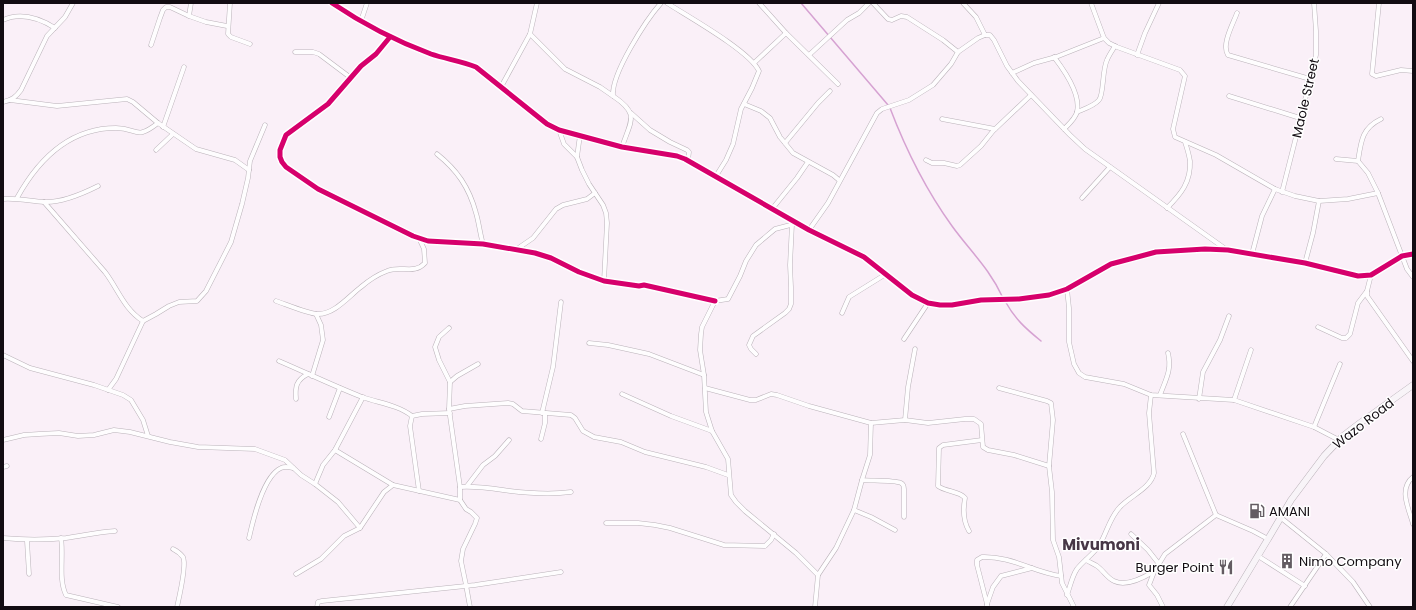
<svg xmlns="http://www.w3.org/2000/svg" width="1416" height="610" font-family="Poppins,sans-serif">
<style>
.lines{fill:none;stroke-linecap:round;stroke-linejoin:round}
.stream{stroke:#d6a2d2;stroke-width:1.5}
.minor-casing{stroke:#bab2b9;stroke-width:5}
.secondary-casing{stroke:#bab2b9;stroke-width:7}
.minor{stroke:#fefdfe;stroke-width:4}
.secondary{stroke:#f8f4f8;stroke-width:6}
.cycleway-casing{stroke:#fff;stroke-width:8}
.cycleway{stroke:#d6006c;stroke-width:5}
.labels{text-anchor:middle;stroke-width:3;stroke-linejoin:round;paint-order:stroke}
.street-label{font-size:13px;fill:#120c12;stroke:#fff}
.poi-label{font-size:13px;fill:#120c12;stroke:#fff;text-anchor:start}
.quarter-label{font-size:15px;font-weight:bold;fill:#473746;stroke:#fff}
</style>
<rect width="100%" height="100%" fill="#faf0f8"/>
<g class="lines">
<g class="stream">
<path d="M801 3 888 105"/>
<path d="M890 108C906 150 926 190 952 226 970 251 990 269 1003 298"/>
<path d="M1005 301C1015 319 1025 328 1041 341"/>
</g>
<defs>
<g id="minor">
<path d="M230 3 228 34 231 37 250 44"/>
<path d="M332 3C363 24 396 41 431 54 446 59 461 61 476 67L547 124 559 130 622 147 677 156 685 159 809 230 864 257 912 295 928 303 940 305H952L981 300 1019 299 1049 295 1067 289 1111 264 1156 252 1205 249 1228 250 1305 263 1358 276 1371 275 1402 256 1413 254"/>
<path d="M667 3C687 16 750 51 759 71L752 88 741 109 733 144 726 160 716 176"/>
<path d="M759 3 786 33 838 84"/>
<path d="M873 3 888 19 892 20 901 16 907 17 943 40 958 52"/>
<path d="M963 3 976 17 985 35"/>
<path d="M1091 3 1104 38 1109 43 1117 47 1180 70 1185 76 1173 129 1175 137 1216 155 1275 189 1295 196 1319 201 1348 199 1378 193"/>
<path d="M1379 3 1372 74 1376 76 1401 70 1413 71"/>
<path d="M1237 13C1233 24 1221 45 1228 55L1310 79"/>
<path d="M189 16 191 3"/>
<path d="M3 20C21 12 39 18 55 28"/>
<path d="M361 21 367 3"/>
<path d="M530 34 565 69 600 87 613 96"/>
<path d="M390 37 376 54 361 66 328 104 286 135 280 150V157L282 162 286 167 318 189 413 236 428 241 483 244 535 253 551 258 579 272 604 281 639 286 644 285 715 301"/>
<path d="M151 45 160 18 163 10 166 7H170L189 16 206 22 227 26"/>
<path d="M295 52H313L319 54 351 78"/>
<path d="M809 55 847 20 859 13 869 3"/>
<path d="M1137 55 1145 33 1159 3"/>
<path d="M1054 57C1064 70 1081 95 1077 112 1075 119 1069 124 1064 129"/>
<path d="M754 63 786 33"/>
<path d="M1012 73 1034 63 1056 57 1104 38"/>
<path d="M501 87 530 34 537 3"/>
<path d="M1229 96 1300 118"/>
<path d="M10 100 57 106 127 99 133 102 158 123 196 149 235 160 249 170"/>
<path d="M3 102C12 100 16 97 21 90L47 36 65 17 73 3"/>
<path d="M744 104 761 111 770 118 780 137 793 153 833 175 839 180"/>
<path d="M1077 112C1084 109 1094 106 1099 100 1104 94 1102 70 1107 60 1109 55 1112 51 1115 46"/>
<path d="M631 113 650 130 670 142 687 150 689 152 688 160"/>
<path d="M942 119 995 129"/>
<path d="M163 127 184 67"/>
<path d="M559 130 564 144 577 157 582 170 589 184 603 205 606 213 607 223 604 281"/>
<path d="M785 143 818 103 830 91"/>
<path d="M622 147C631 120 640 114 613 96 611 74 646 20 661 3"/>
<path d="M156 150 173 134"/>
<path d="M437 154C457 170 469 187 476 213 479 223 480 234 483 244"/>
<path d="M577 157 580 135"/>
<path d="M1336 159 1358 161 1368 173 1378 193 1407 269 1413 277"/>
<path d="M926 160 932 163H944L957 166 960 165 981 146 993 131 1031 95"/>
<path d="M1358 161C1361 141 1362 128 1381 119"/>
<path d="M1282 192 1295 141 1316 55V31L1314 3"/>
<path d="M17 198C38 160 69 128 116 128 138 128 135 141 158 123"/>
<path d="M1082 198 1110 167"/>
<path d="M3 199C17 198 30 201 44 202 62 203 82 194 98 186"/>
<path d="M44 202 105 272C118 289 124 309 143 321"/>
<path d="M1167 208C1181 194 1191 182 1190 161 1189 155 1187 148 1185 142"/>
<path d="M772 209 797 178 808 162"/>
<path d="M798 223 775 229 756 245 746 261 740 276 728 299 715 301 702 327 701 334 700 350 704 375 706 412 712 431 728 459 731 495 736 502 745 511 796 553 818 575"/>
<path d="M809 230 828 203 877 113 882 109 909 100 933 85 951 64 958 52 978 38 985 35H990L994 40 1007 66 1018 81 1070 135 1085 149 1227 250"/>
<path d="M517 249 533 238 556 209 563 205 587 199 595 193"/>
<path d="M1252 254 1262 216 1275 189"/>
<path d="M1305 263 1313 233 1319 201"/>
<path d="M1371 275 1367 291V296L1413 361"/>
<path d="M1067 289 1069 308V342L1074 364 1079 373 1085 377 1124 384 1151 395 1234 400 1314 427 1339 440"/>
<path d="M276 301C285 304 309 314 317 314 334 315 349 296 361 287 368 281 379 274 387 271 401 265 414 275 425 263L424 249 419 238"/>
<path d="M842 313 849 297 886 274"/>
<path d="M1318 327 1342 338H1346L1350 334 1358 303 1367 291"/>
<path d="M449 328 439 337 435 347 439 360 450 382 449 409 460 487V500L466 509 471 512 477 518 475 524 463 549 461 561 466 585 470 607"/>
<path d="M904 339 928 303"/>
<path d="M589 343 608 345 649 354 704 375"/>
<path d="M756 354 751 349 749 345 753 336 785 313 789 309 791 304V287L790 265 792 224"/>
<path d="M3 355 30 368 94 385 123 395 131 400 143 420 148 436"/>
<path d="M279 361C307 373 334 386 362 397 379 403 398 405 412 416L422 414 450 413"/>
<path d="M312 376 323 340 321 325 316 314"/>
<path d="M450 382 457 376 478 364"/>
<path d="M705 388 750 400H756L771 394 777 395 809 406 871 423 905 420 928 423 965 419H974L981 424 983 447 988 450 1014 455 1049 466"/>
<path d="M999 388 1047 401 1051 403 1053 420 1049 466 1052 492 1053 540 1059 557 1062 583 1074 607"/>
<path d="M108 390 116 379 143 321 156 314 169 306 179 302 197 301 206 291 231 242 242 204 248 178 250 161 265 125"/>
<path d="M622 394 671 416 712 431"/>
<path d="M1160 395C1166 379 1172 370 1168 353"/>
<path d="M296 399C295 387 296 380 308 374"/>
<path d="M1199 399 1203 372 1220 340 1229 316"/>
<path d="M1234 400 1251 350"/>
<path d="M449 409 465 406 508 403 513 404 522 411 571 415 575 418 583 431 594 437 621 442 645 452 706 467 728 475"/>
<path d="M542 413 553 367 561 302"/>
<path d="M412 416 410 426 419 491"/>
<path d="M329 417 340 388"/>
<path d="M905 420 908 387 915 349"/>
<path d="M1314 427 1340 364"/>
<path d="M1183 434 1216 515 1253 531 1268 539"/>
<path d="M541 439 545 423V413"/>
<path d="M3 440 24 435 39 434 59 433 78 436 94 435 114 430 130 432 170 442 198 447 255 449 285 460 301 475 315 484 338 502 360 528"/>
<path d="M335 450 393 485 460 500"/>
<path d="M3 467 7 466"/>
<path d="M1413 477C1398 489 1409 509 1413 524"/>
<path d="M862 480C870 481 894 480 901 483 903 484 904 487 904 489V517"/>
<path d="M315 484 323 465 335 450 363 397"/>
<path d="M467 486 483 465 495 456 509 440"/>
<path d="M460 487C475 486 489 488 503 490 525 493 549 495 571 492"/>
<path d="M854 510 871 517 895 530"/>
<path d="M1280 517 1326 554 1353 582 1370 607"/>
<path d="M606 523H638L655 525 670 528 724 545 765 546 771 540 774 534"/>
<path d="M969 531C963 521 963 509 965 498 960 491 946 492 938 486L939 448 943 445 982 440"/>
<path d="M1131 534 1148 550 1159 564"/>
<path d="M3 538C24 540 45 540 66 538 82 536 98 532 115 531"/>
<path d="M61 538C64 556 58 579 66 595L118 607"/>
<path d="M249 538C253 520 263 476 281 468 285 466 289 467 293 468"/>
<path d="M27 541 29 574"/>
<path d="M173 549C177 551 180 553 183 557 187 564 179 598 177 607"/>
<path d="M1258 556 1305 586"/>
<path d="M1086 560C1089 562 1094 564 1097 566 1103 570 1107 578 1114 581 1126 587 1143 578 1153 572"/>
<path d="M296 574 321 559 344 536 360 528 384 492 393 485"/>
<path d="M1067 595C1070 587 1072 576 1077 569 1084 560 1094 554 1100 544 1107 532 1110 517 1120 507 1130 496 1151 488 1154 473L1149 413 1151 395"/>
<path d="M987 604 993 587 1001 576 1032 568"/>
<path d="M317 607 318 602 322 601 475 585 561 572"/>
<path d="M815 607 818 575 836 548 854 510 862 480 870 455 871 423"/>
<path d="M987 607V604L977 565V560L982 557C1012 556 1033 572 1061 576"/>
<path d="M1163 607 1157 595 1149 585 1154 572 1165 554 1216 515"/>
<path d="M1290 607 1326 554"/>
</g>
<path id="secondary" d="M1227 607 1271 534 1291 500 1324 456 1343 436 1360 423 1413 385"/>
</defs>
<use href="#minor" class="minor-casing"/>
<use href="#secondary" class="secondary-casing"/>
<use href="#minor" class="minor"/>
<use href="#secondary" class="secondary"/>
<defs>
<g id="cycleway">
<path d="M332 3C363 24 396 41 431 54 446 59 461 61 476 67L547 124 559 130 622 147 677 156 685 159 809 230 864 257 912 295 928 303 940 305H952L981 300 1019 299 1049 295 1067 289 1111 264 1156 252 1205 249 1228 250 1305 263 1358 276 1371 275 1402 256 1413 254"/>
<path d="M390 37 376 54 361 66 328 104 286 135 280 150V157L282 162 286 167 318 189 413 236 428 241 483 244 535 253 551 258 579 272 604 281 639 286 644 285 715 301"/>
</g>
</defs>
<use href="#cycleway" class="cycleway-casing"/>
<use href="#cycleway" class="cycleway"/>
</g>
<defs>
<symbol id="fuel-bare" viewBox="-9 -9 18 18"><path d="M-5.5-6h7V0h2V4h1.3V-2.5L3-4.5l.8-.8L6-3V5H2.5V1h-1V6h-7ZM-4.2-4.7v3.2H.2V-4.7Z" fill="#635c62" stroke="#fff" stroke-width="2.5" paint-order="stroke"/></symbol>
<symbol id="building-bare" viewBox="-9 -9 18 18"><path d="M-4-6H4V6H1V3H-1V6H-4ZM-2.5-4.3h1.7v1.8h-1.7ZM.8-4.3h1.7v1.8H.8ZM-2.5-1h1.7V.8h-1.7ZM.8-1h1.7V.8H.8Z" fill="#635c62" stroke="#fff" stroke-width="2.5" paint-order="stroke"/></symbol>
<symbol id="restaurant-bare" viewBox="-9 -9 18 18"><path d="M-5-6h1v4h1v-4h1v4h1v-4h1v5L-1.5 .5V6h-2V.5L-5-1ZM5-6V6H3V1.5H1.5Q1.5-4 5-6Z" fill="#635c62" stroke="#fff" stroke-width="2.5" paint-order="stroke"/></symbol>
</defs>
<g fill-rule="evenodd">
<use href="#fuel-bare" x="1246" y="500" width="22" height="22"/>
<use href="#building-bare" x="1276" y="550" width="22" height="22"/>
<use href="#restaurant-bare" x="1215" y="556" width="22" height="22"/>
</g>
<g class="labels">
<g class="street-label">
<text transform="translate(1305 98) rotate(-77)" y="5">Maole Street</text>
<text transform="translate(1363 423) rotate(-38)" y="5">Wazo Road</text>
</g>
<g class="poi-label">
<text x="1269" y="516">AMANI</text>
<text x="1299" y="566">Nimo Company</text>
<text x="1214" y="572" text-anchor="end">Burger Point</text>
</g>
<g class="quarter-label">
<text x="1101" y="550">Mivumoni</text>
</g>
</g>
<rect width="1416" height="610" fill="none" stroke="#120c12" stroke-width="8"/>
</svg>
